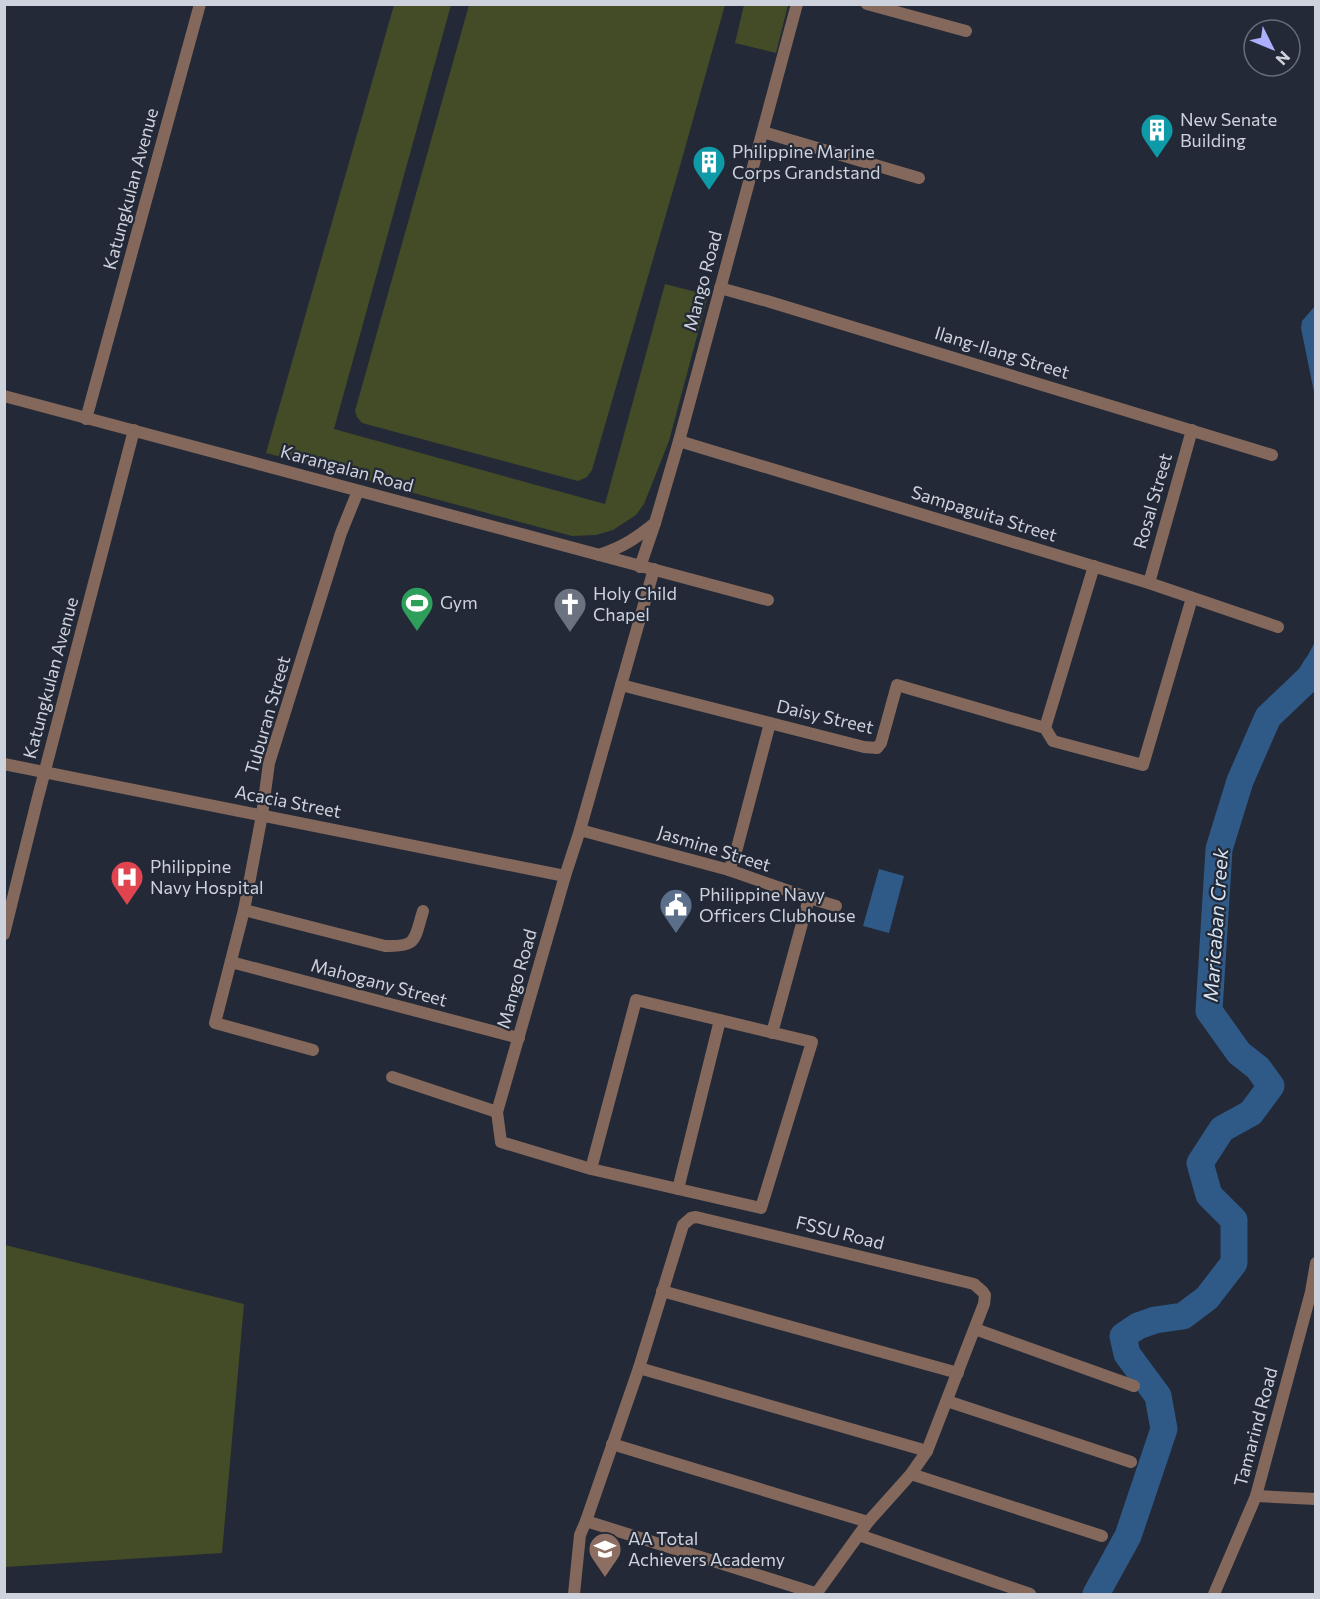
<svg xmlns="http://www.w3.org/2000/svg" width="1320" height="1599" font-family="Commissioner,sans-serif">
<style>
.green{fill:#434c26}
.water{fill:#2f5986}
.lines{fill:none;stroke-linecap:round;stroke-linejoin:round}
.river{stroke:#2f5986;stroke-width:27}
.minor{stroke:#83685b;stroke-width:12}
.labels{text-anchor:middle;stroke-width:4.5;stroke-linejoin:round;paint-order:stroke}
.poi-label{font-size:18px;fill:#ced2dc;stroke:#232937;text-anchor:start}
.street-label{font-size:18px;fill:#ced2dc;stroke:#232937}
.water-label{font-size:20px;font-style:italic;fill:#d8e5f3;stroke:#232937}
</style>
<rect width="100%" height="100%" fill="#232937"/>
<g class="green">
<path d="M394 5H451L334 429 605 504 665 284 708 295 669 441 644 504 636 515 613 530 596 535 572 536 266 453Z"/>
<path d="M469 5H725L682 159 592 470 587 477 578 481 362 423 357 417 355 411Z"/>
<path d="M744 5H788L776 53 735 43Z"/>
<path d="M5 1245 244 1304 222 1553 5 1567Z"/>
</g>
<g class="water">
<path d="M1315 306V397L1301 328 1302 321Z"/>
<path d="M1315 642V682L1301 668Z"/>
<path d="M879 869 904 876 889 933 863 926Z"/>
</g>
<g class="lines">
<path class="river" d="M1096 1594 1128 1536 1164 1429 1158 1396 1127 1354 1123 1336 1138 1326 1155 1320 1183 1316 1207 1298 1234 1263V1220L1209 1195 1200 1163 1222 1129 1251 1113 1271 1086 1258 1068 1239 1053 1209 1011 1219 849 1240 781 1268 717 1310 677 1316 667"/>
<g class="minor">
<path d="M867 4 966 31"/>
<path d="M763 132 919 178"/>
<path d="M720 288 767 301 1272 455"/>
<path d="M4 396 768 600"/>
<path d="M86 419 200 4"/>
<path d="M679 441 1149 583 1278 627"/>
<path d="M599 555C623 547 635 539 655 523"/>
<path d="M640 567 655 523 679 441 797 4"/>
<path d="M1149 583 1192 430"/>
<path d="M621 685 864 747 877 748 881 743 897 685 1045 728 1053 741 1143 765 1192 598"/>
<path d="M1045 728 1094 566"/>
<path d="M4 764 565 876"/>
<path d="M580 830 729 870 809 898 836 906"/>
<path d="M729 870 737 848 770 723"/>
<path d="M244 910 385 946C418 947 414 940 423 911"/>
<path d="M4 934 37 801 134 430"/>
<path d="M231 962 519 1038"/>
<path d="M772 1033 809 898"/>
<path d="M313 1050 215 1023 244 910 262 815 269 763 341 533 358 491"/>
<path d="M392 1077 497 1112"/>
<path d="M591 1169 636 1000 812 1042 761 1208 591 1169 501 1142 497 1112 565 876 580 830 654 569"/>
<path d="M678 1189 720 1020"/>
<path d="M662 1291 958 1373"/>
<path d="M975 1329 1134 1386"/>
<path d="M639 1368 927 1451"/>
<path d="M947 1401 1131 1462"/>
<path d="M612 1444 868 1522"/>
<path d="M911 1474 1102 1536"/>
<path d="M1256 1496 1316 1499"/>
<path d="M586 1521 818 1594"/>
<path d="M859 1535 1030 1594"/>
<path d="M574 1594 580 1535 586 1521 639 1368 683 1225 691 1218 696 1217 974 1284 983 1292 985 1295 984 1304 927 1451 911 1474 868 1522 816 1594"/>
<path d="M1214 1594 1256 1496 1311 1292 1316 1263"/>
</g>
</g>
<defs>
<symbol id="building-pin" viewBox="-11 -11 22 30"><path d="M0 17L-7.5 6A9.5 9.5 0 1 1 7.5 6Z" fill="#0f9aa8" stroke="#232937"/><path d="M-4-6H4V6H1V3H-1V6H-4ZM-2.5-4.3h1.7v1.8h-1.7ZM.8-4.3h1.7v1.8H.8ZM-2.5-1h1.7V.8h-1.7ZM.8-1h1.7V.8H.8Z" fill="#fff"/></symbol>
<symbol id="stadium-pin" viewBox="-11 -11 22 30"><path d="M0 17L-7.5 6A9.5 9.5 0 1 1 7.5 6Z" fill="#2e9e5b" stroke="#232937"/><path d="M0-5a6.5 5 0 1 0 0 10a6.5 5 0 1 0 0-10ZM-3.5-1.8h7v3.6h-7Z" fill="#fff"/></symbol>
<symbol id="church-pin" viewBox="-11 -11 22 30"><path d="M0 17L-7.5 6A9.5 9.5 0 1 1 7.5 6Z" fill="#6b7280" stroke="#232937"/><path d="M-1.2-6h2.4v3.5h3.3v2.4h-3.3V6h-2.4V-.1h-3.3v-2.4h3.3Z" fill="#fff"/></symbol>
<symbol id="hospital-pin" viewBox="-11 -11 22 30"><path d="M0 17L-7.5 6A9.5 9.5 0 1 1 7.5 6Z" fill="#e0444e" stroke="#232937"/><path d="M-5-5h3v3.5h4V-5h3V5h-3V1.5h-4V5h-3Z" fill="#fff"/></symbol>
<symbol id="civic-pin" viewBox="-11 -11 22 30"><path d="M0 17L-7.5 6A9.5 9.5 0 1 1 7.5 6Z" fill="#5c6f8a" stroke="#232937"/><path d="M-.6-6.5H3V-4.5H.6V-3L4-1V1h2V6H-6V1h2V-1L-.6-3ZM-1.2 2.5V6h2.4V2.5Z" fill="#fff"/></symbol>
<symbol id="school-pin" viewBox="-11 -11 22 30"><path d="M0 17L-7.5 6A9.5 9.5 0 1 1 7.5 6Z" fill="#8d6e63" stroke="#232937"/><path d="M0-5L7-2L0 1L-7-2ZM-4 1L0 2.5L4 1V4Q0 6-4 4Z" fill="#fff"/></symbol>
</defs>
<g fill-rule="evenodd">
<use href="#building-pin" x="1138" y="111" width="38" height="52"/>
<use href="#building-pin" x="690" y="143" width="38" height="52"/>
<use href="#stadium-pin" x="398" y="584" width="38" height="52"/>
<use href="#church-pin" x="551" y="585" width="38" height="52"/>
<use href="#hospital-pin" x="108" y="858" width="38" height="52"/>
<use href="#civic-pin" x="657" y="886" width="38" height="52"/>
<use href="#school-pin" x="586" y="1530" width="38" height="52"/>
</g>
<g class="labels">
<g class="poi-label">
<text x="1180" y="126">New Senate<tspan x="1180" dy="21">Building</tspan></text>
<text x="732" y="158">Philippine Marine<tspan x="732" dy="21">Corps Grandstand</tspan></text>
<text x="593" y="600">Holy Child<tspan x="593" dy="21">Chapel</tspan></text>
<text x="440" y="609">Gym</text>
<text x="150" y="873">Philippine<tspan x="150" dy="21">Navy Hospital</tspan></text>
<text x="699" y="901">Philippine Navy<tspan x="699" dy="21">Officers Clubhouse</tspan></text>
<text x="628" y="1545">AA Total<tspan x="628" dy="21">Achievers Academy</tspan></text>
</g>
<g class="street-label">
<text transform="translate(131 189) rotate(-75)" y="6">Katungkulan Avenue</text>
<text transform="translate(703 281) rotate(-75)" y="6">Mango Road</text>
<text transform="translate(1002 353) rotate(17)" y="6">Ilang-Ilang Street</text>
<text transform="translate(347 469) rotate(15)" y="6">Karangalan Road</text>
<text transform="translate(1153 501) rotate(-74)" y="6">Rosal Street</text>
<text transform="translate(984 514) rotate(17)" y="6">Sampaguita Street</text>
<text transform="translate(51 678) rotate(-75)" y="6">Katungkulan Avenue</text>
<text transform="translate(268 715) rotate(-74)" y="6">Tuburan Street</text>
<text transform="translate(825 717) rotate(13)" y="6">Daisy Street</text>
<text transform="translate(288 802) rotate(11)" y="6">Acacia Street</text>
<text transform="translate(714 849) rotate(17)" y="6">Jasmine Street</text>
<text transform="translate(517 979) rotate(-74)" y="6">Mango Road</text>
<text transform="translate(379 983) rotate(15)" y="6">Mahogany Street</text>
<text transform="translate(840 1233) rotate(14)" y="6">FSSU Road</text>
<text transform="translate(1256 1427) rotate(-75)" y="6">Tamarind Road</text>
</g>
<g class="water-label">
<text transform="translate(1216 925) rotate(-86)" y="7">Maricaban Creek</text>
</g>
</g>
<rect width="1320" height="1599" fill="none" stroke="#ced2dc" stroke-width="12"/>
<g transform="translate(1272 48) rotate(133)"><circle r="28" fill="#232937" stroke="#676d79" stroke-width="1.5"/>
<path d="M0-4.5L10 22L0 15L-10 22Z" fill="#acaffb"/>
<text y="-9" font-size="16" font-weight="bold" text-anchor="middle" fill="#ced2dc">N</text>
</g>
</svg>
